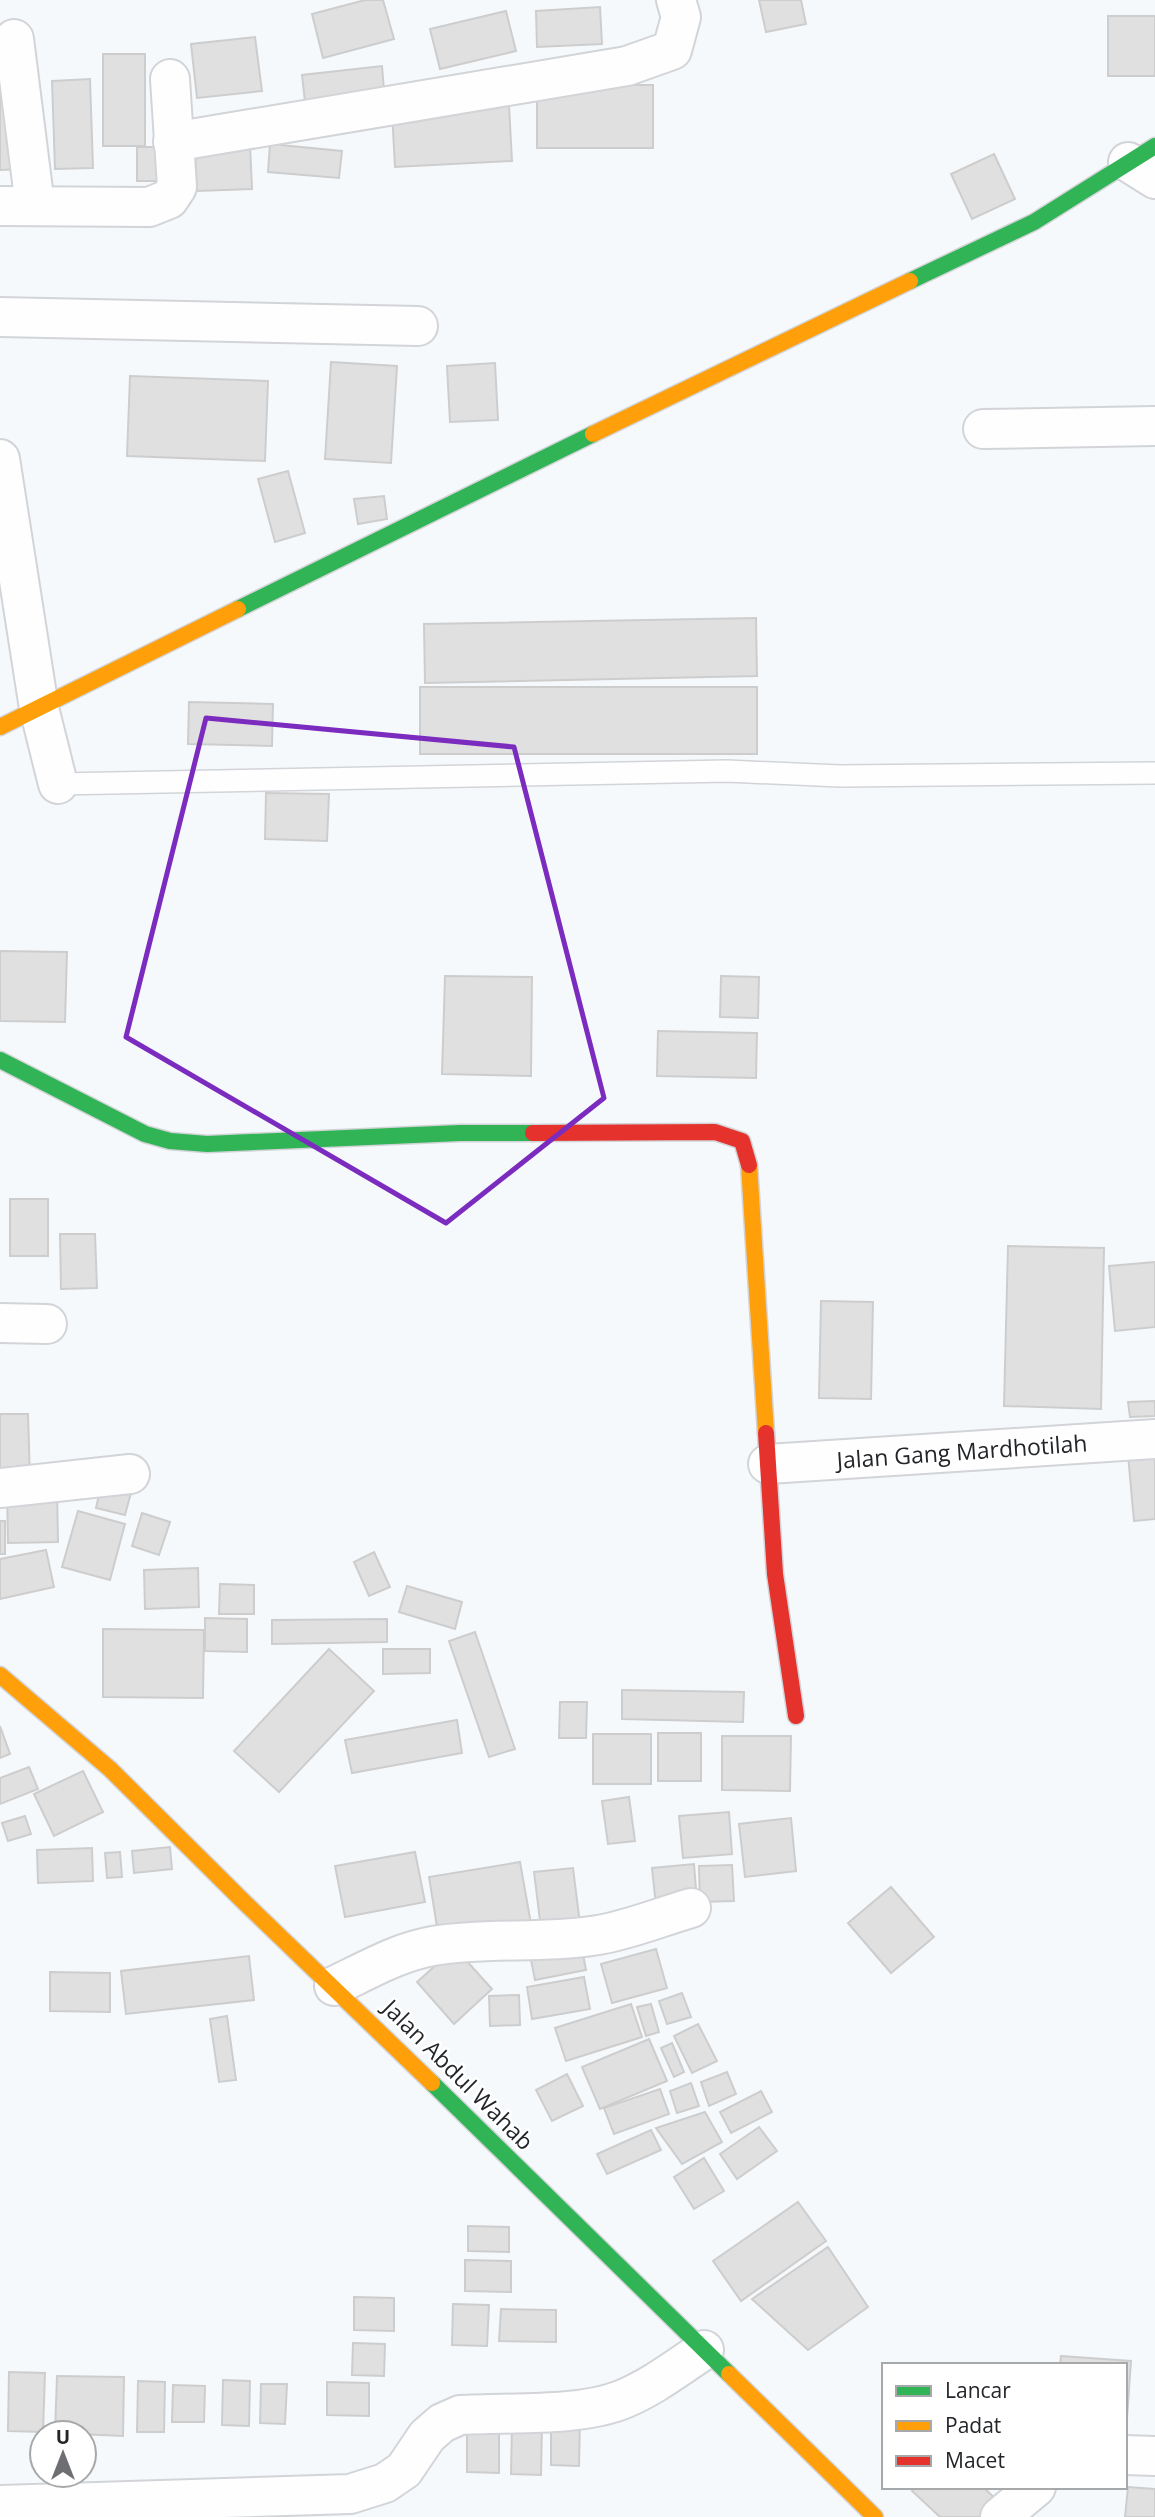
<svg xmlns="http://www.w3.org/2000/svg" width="1155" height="2517" font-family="'Open Sans',sans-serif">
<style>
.building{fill:#e1e0e0;stroke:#cdcdcd;stroke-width:2}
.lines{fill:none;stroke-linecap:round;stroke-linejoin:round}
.lane-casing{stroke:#d2d4d8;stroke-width:24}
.street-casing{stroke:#d2d4d8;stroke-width:42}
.fast-casing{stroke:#d2d4d8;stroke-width:19}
.slow-casing{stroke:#d2d4d8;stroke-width:19}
.jam-casing{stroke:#d2d4d8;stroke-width:19}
.lane{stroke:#fefeff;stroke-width:21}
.street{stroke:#fefeff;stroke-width:38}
.fast{stroke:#30b455;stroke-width:16}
.slow{stroke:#ff9f0a;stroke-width:16}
.jam{stroke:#e5322d;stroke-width:16}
.marked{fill:none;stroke:#7b2cbf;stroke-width:5;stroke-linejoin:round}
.labels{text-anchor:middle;stroke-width:5;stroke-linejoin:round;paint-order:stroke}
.street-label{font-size:23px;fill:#232529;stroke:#fff}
</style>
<rect width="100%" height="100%" fill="#f6f9fc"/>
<g class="building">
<path d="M365 0H383L394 39 323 58 312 14Z"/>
<path d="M759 0H801L806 24 766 32Z"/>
<path d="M600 7 602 44 537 47 536 11Z"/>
<path d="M506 11 516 51 440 69 430 29Z"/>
<rect x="1108" y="16" width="47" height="60"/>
<path d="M255 37 262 91 197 98 191 44Z"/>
<rect x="103" y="54" width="42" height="92"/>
<path d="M382 66 385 102 306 111 302 75Z"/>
<path d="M90 79 93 168 55 169 52 81Z"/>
<path d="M17 85 23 169 0 170V86Z"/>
<rect x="537" y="85" width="116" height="63"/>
<path d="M509 105 512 161 395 167 392 112Z"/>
<path d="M250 144 252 189 197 191 195 147Z"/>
<path d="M270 144 342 151 339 178 268 172Z"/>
<path d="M137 147H163L164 181H137Z"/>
<path d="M994 154 1015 199 972 219 951 174Z"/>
<path d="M331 362 397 366 391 463 325 459Z"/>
<path d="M495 363 498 420 450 422 447 366Z"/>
<path d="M130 376 268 381 265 461 127 456Z"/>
<path d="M288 471 305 533 275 542 258 479Z"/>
<path d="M384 496 387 519 358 524 354 499Z"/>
<path d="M756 618 757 676 425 683 424 624Z"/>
<rect x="420" y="687" width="337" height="67"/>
<path d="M189 702 273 704 272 746 188 744Z"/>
<path d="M266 793 329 794 327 841 265 839Z"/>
<path d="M0 951 67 952 65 1022 0 1021Z"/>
<path d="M445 976 532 977 531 1076 442 1074Z"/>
<path d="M721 976 759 977 758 1018 720 1017Z"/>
<path d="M658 1031 757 1033 756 1078 657 1076Z"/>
<rect x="10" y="1199" width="38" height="57"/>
<path d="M60 1234H95L97 1288 61 1289Z"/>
<path d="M1008 1246 1104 1248 1101 1409 1004 1406Z"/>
<path d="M1155 1262V1327L1115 1331 1109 1266Z"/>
<path d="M821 1301 873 1302 871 1399 819 1398Z"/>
<path d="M1155 1401V1416L1130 1417 1128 1402Z"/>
<path d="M0 1414H28L30 1478 0 1479Z"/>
<path d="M1155 1452V1519L1134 1521 1128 1455Z"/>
<path d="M102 1482 132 1489 125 1515 96 1508Z"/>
<path d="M57 1488 58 1542 8 1543 7 1489Z"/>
<path d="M78 1511 125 1524 110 1580 62 1567Z"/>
<path d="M142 1513 170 1522 159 1555 132 1546Z"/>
<rect x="0" y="1521" width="5" height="33"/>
<path d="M46 1550 54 1587 0 1599V1559Z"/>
<path d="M374 1552 390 1587 369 1596 354 1562Z"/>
<path d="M198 1568 199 1607 145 1609 144 1570Z"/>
<path d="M220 1584 254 1585V1614H219Z"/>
<path d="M407 1586 462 1602 455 1629 399 1612Z"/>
<path d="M205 1618 247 1619V1652L205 1651Z"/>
<path d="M387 1619V1642L272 1644V1620Z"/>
<path d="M103 1629 204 1630 203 1698 103 1697Z"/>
<path d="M475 1632 515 1749 489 1757 449 1641Z"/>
<path d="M329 1649 374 1691 279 1792 234 1751Z"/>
<path d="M383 1649H430V1673L383 1674Z"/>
<path d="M622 1690 744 1692 743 1722 622 1719Z"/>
<path d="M560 1702H587L586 1738H559Z"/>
<path d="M457 1720 462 1753 352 1773 345 1740Z"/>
<path d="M0 1726 10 1754 0 1758Z"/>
<rect x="658" y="1733" width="43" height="48"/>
<rect x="593" y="1734" width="58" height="50"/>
<path d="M722 1736H791L790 1791 722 1790Z"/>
<path d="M29 1767 38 1789 0 1804V1778Z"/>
<path d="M83 1771 103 1812 54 1836 34 1794Z"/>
<path d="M629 1797 635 1841 608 1844 602 1801Z"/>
<path d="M729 1812 732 1854 683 1858 679 1816Z"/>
<path d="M25 1816 31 1834 8 1841 2 1823Z"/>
<path d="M791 1818 796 1871 745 1877 739 1824Z"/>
<path d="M170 1847 172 1869 134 1873 132 1851Z"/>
<path d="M92 1848 93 1881 38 1883 37 1850Z"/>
<path d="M120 1852 122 1877 107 1878 105 1853Z"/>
<path d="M415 1852 425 1902 345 1917 335 1866Z"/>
<path d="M520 1862 531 1924 439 1939 429 1877Z"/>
<path d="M694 1864 697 1902 656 1906 652 1868Z"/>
<path d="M732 1865 734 1901 700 1902 699 1866Z"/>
<path d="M573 1868 581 1932 542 1937 534 1872Z"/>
<path d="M891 1887 934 1937 891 1973 848 1923Z"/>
<path d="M455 1948 492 1989 454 2024 417 1982Z"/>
<path d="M582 1949 586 1970 535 1980 531 1960Z"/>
<path d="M656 1949 667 1988 612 2003 601 1964Z"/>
<path d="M249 1956 254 2000 126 2014 121 1971Z"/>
<path d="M50 1972 110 1973V2012L50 2011Z"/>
<path d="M584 1977 590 2009 532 2019 527 1987Z"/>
<path d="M682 1993 691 2017 667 2024 659 2001Z"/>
<path d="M519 1995 520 2025 490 2026 489 1996Z"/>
<path d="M631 2004 642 2037 566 2061 555 2028Z"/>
<path d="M651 2004 659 2032 646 2036 637 2007Z"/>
<path d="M227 2016 236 2080 219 2082 210 2019Z"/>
<path d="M698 2024 717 2061 692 2073 674 2036Z"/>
<path d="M649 2039 667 2081 600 2109 582 2067Z"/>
<path d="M672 2043 684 2072 674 2077 661 2048Z"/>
<path d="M727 2072 736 2094 709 2106 701 2082Z"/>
<path d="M567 2074 583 2106 552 2121 536 2090Z"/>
<path d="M691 2083 699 2106 677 2113 670 2091Z"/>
<path d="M660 2089 669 2114 614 2134 604 2108Z"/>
<path d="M761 2091 772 2112 731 2133 720 2112Z"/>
<path d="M705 2112 722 2142 682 2164 656 2128Z"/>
<path d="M759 2127 777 2151 737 2179 720 2154Z"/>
<path d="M651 2130 661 2150 607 2174 597 2154Z"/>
<path d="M704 2158 724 2191 694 2209 674 2177Z"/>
<path d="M798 2202 826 2241 741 2301 713 2261Z"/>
<path d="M468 2226 509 2227V2252L468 2251Z"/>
<path d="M828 2247 868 2307 808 2350 752 2299Z"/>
<path d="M465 2260 511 2261V2292L465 2291Z"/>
<path d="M354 2297 394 2298V2331L354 2330Z"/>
<path d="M453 2304 489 2305 487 2346 452 2345Z"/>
<path d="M501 2309 556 2310V2342L499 2341Z"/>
<path d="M353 2343 385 2344 384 2376 352 2375Z"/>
<path d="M1061 2356 1131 2361 1125 2448V2365H1060Z"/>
<path d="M9 2372 45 2373 43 2432 8 2431Z"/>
<path d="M57 2376 124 2377 123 2436 55 2433Z"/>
<path d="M223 2380 250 2381 249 2426 222 2425Z"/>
<path d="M138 2381 165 2382 164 2432H137Z"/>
<path d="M327 2382 369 2383V2416L327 2415Z"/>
<path d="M261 2384H287L285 2424 260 2423Z"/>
<path d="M173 2385 205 2386 204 2422H172Z"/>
<path d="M551 2417 580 2418 579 2466 551 2465Z"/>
<path d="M467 2423 499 2424V2473L467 2472Z"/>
<path d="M512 2424H542L541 2475 511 2474Z"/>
<path d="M915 2487H983L1001 2504 988 2517H940L912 2491Z"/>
<path d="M1128 2487 1155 2489V2517H1125Z"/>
</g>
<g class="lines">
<defs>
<path id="lane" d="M58 784 727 771 840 776 1155 773"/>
<g id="street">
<path d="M14 39 35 206"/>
<path d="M173 142 627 66 672 50 681 17 676 0"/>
<path d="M1128 162 1155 179"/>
<path d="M0 206 149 207 169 199 177 187 170 79"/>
<path d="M0 317 418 326"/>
<path d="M983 429 1155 426"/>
<path d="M0 459 39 708 58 784"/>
<path d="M0 1323 47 1324"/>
<path d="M768 1464 1155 1439"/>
<path d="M0 1488 130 1474"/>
<path d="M334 1986C366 1971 398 1952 433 1946 488 1937 544 1944 598 1935 629 1930 660 1917 691 1908"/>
<path d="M1125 2455 1155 2456"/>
<path d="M0 2505 350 2494 385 2483 404 2470 427 2436 442 2423 460 2415C509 2412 577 2417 621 2400 651 2388 677 2368 704 2350"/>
<path d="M1000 2517 1036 2487"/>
</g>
<g id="fast">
<path d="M910 281 1034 222 1155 146"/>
<path d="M238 609 593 434"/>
<path d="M0 1060 145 1134 170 1141 207 1144 460 1133H533"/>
<path d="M432 2083 729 2374"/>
</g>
<g id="slow">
<path d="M593 434 910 281"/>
<path d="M0 727 238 609"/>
<path d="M749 1165 766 1433"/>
<path d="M0 1675 110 1769 243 1901 432 2083"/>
<path d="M729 2374 875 2517"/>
</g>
<g id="jam">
<path d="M533 1133 715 1132 742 1141 749 1165"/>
<path d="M766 1433 775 1574 796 1716"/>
</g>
</defs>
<use href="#lane" class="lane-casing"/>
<use href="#street" class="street-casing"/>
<use href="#fast" class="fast-casing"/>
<use href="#slow" class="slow-casing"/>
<use href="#jam" class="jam-casing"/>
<use href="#lane" class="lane"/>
<use href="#street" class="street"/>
<use href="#fast" class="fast"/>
<use href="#slow" class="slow"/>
<use href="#jam" class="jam"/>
</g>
<path class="marked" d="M206 718 514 747 604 1098 446 1223 126 1037Z"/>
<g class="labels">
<g class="street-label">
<text transform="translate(962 1452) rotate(-4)" y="8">Jalan Gang Mardhotilah</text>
<text transform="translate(458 2075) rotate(45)" y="8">Jalan Abdul Wahab</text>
</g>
</g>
<rect x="882" y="2363" width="245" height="126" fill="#ffffff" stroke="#a7a8a9" stroke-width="2"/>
<rect x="896" y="2386" width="35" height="10" fill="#30b455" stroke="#a7a8a9" stroke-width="2"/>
<text x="945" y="2398" font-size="21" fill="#232529">Lancar</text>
<rect x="896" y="2421" width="35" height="10" fill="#ff9f0a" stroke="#a7a8a9" stroke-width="2"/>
<text x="945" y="2433" font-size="21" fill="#232529">Padat</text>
<rect x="896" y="2456" width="35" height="10" fill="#e5322d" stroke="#a7a8a9" stroke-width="2"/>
<text x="945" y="2468" font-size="21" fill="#232529">Macet</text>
<g transform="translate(63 2454)"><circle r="33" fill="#ffffff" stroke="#a7a8a9" stroke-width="2"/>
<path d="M0-5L12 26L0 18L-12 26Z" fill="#6d6f73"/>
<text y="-10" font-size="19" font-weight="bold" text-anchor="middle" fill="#232529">U</text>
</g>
</svg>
